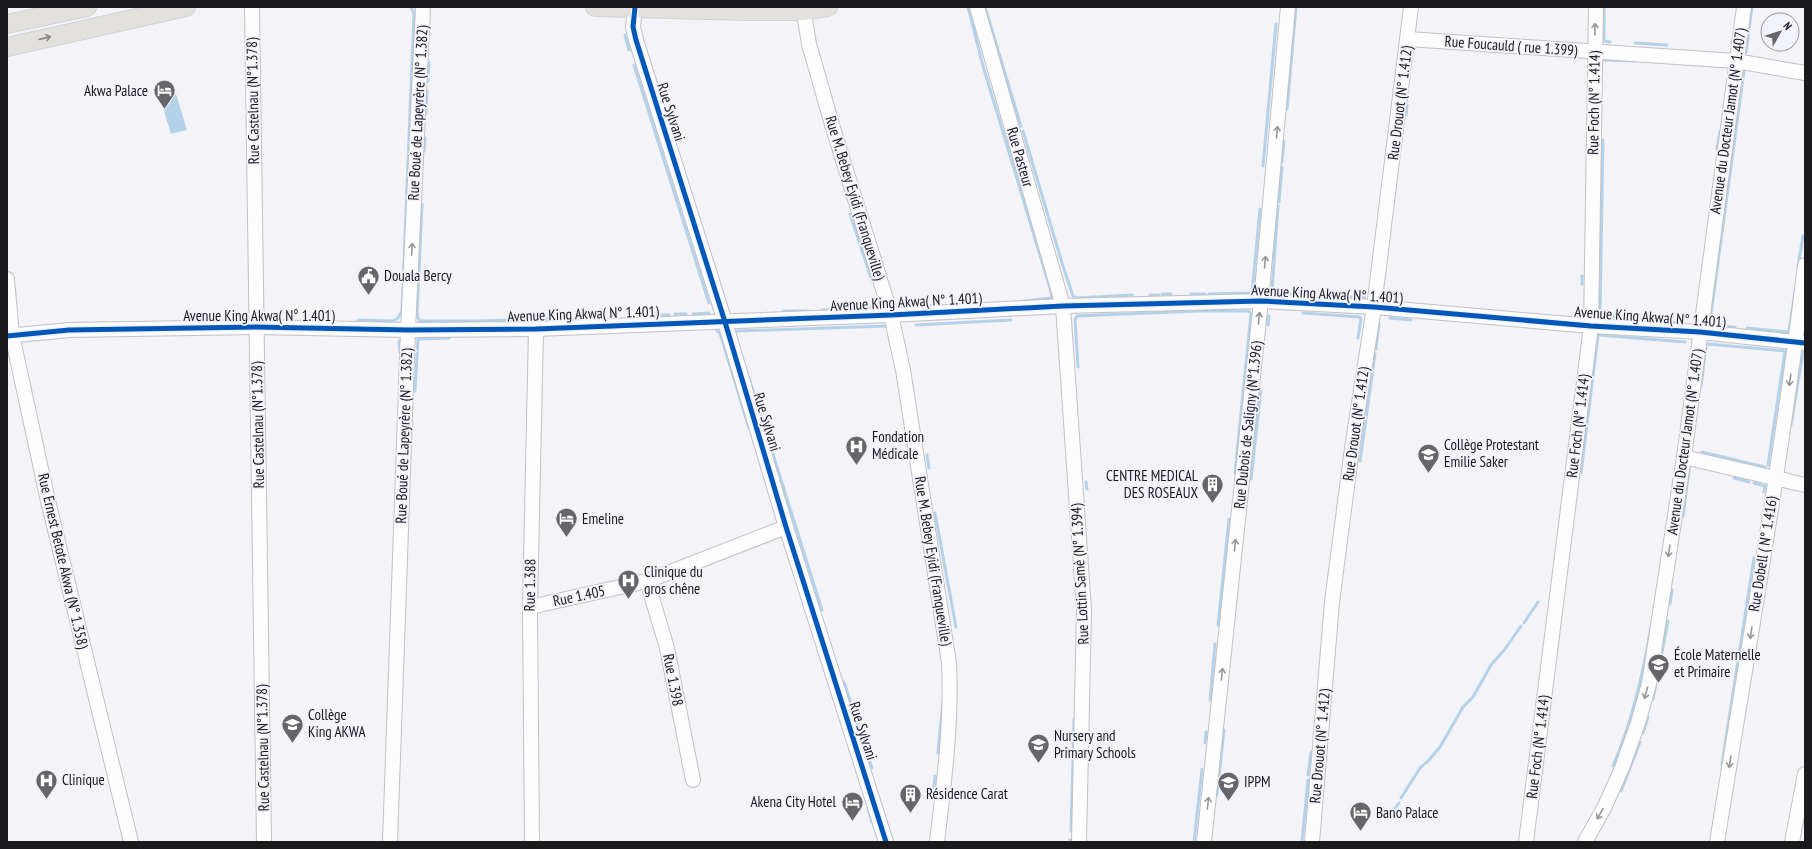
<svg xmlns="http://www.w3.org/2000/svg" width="1812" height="849" font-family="'PT Sans Narrow',sans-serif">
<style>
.water{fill:#b4d2e9}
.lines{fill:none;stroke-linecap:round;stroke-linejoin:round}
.stream{stroke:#b4d2e9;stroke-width:3}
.minor-casing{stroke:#c1c1c5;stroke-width:16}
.major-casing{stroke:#d2d2d4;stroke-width:20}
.minor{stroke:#fdfdfe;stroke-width:14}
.major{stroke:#e3e1dd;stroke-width:18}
.cycleway-casing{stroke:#f2f2fa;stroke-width:8}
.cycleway{stroke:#0057b8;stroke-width:5}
.oneway{stroke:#979799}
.oneway2{stroke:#898787}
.labels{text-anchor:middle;stroke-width:3.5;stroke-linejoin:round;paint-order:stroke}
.street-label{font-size:15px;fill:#1a1a1d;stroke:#f2f2fa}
.poi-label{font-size:15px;fill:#1a1a1d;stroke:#f2f2fa;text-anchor:start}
</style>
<rect width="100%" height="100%" fill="#f4f4f8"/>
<path class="water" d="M176 94 187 130 171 134 160 98Z"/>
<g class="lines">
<g class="stream">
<path d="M968 7 983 66 1052 295 1051 298 1015 302"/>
<path d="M985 7 1021 126"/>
<path d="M1604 7V41L1610 42"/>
<path d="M625 35 629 50"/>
<path d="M1635 43 1667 45"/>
<path d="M1746 52 1752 7"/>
<path d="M1604 60 1636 61"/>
<path d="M634 65 709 303"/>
<path d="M428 81 429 62"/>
<path d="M1287 109 1296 7"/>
<path d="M426 113 427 91"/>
<path d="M1406 115 1407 105"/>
<path d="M1023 131 1062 263 1073 296 1076 298 1132 295"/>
<path d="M1603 140 1600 315 1681 323"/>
<path d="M1717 149 1720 132"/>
<path d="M424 151 425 138"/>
<path d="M1282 162 1284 141"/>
<path d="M1263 166 1276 24"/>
<path d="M1279 202 1282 167"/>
<path d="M422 204 417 316 420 321H480L572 318"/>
<path d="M1278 206 1272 291 1275 293 1300 295"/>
<path d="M850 214 872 281"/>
<path d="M1798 266 1803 236"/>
<path d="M1582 284V276"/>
<path d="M1162 294H1171"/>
<path d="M1191 294H1205"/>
<path d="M1209 294 1252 293 1260 209"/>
<path d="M1150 295H1159"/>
<path d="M1350 297 1364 298V296"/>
<path d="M901 306H939"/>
<path d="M862 309C868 309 877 308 879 301"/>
<path d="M822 310H846"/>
<path d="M783 311H808"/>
<path d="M1303 313 1360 317"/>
<path d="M675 314H686"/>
<path d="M693 314 709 313"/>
<path d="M655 315H669"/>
<path d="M577 317H600"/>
<path d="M1390 318 1411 320"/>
<path d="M358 320 393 321 397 319 402 311 414 14 411 7"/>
<path d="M1710 321 1744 71"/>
<path d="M916 325 1011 320"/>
<path d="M1268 325 1269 316"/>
<path d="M1718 326 1735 327"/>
<path d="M1747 328 1789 332 1795 291"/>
<path d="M717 331 720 333 749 428"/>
<path d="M736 336 735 333 737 331 887 326"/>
<path d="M1358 338 1361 318"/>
<path d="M399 341 400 353"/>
<path d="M1708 344 1785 351 1768 465"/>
<path d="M1376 349 1379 323"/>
<path d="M1078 367 1075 320 1077 316 1199 311H1249L1251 314 1235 473"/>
<path d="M749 378 822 610"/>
<path d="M1701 386 1706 346"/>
<path d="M415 391 418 339 449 338"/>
<path d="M1791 425 1803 352 1805 351"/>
<path d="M1702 452 1765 467"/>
<path d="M927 455 929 468"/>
<path d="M1360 461 1375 354"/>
<path d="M1581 473 1598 335 1685 342"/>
<path d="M1734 478 1749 482"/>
<path d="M1251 479 1261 389"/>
<path d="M1086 482 1087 489"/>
<path d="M1754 483 1765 486 1764 492"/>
<path d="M935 513 956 627"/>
<path d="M1683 516 1689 470"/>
<path d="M1670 604 1672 590"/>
<path d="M1524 623 1538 602"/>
<path d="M1218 625 1229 519"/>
<path d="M844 682 872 768"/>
<path d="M1653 699 1668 621"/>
<path d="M1210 700 1215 644"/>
<path d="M1643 733 1648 717"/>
<path d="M1205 743 1206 732"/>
<path d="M938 753 943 701"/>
<path d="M1722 764 1754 558"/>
<path d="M1613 766C1632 722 1643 675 1651 627"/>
<path d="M1308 775 1311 752"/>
<path d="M934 787 935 776"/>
<path d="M1621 791 1640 742"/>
<path d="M1217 795 1224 730"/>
<path d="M1401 798 1420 768 1429 760 1440 747 1463 707 1473 697 1491 665 1505 649 1521 626"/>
<path d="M868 808 872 822"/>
<path d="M1389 817 1399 803"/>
<path d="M1071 831 1074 719"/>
<path d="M1070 842V840"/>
<path d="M1194 842 1202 769"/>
<path d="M1302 842 1308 780"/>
</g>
<defs>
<g id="minor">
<path d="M252 7 264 842"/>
<path d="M635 7 633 27 636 40 725 322 786 527 886 842"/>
<path d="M803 7 809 44 833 128 891 315 903 370 949 663C952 722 944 783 937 842"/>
<path d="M977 7 1063 306 1084 610 1079 842"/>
<path d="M1408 39 1736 61 1805 73"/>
<path d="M7 279 12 335 48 501 131 842"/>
<path d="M7 336 69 330 256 327 408 330 536 329 891 315 1063 306 1261 301 1374 307 1591 326 1700 332 1805 343"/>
<path d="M1684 457 1805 485"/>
<path d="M647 581 667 648 693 780"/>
<path d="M530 607 647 581 786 527"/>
<path d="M390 842 408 330 423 7"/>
<path d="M532 842 530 607 536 329"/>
<path d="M1204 842 1261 301 1288 7"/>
<path d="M1312 842 1332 602 1352 448 1374 307 1411 7"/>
<path d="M1526 842 1591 326 1596 7"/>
<path d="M1585 842 1604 808 1622 768 1638 723 1649 684 1684 457 1744 7"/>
<path d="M1717 842C1748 650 1782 458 1805 265"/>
<path d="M1792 842 1805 774"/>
</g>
<g id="major">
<path d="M595 7 747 11H803L828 7"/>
<path d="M7 24 87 7"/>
<path d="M7 47 186 7"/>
</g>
</defs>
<use href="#minor" class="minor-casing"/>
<use href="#major" class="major-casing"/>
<use href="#minor" class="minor"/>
<use href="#major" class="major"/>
<defs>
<g id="cycleway">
<path d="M635 7 633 27 636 40 725 322 786 527 886 842"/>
<path d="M7 336 69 330 256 327 408 330 536 329 891 315 1063 306 1261 301 1374 307 1591 326 1700 332 1805 343"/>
</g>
</defs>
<use href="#cycleway" class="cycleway-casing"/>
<use href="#cycleway" class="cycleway"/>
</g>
<defs><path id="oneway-shaft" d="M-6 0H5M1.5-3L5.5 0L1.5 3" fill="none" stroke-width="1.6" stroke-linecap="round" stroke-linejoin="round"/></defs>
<g class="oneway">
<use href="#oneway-shaft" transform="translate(1595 29) rotate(-89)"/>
<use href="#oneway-shaft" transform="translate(1277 132) rotate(-85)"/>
<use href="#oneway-shaft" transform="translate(412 249) rotate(-87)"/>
<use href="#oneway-shaft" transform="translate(1265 262) rotate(-85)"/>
<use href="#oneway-shaft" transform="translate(1259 318) rotate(-84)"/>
<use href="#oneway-shaft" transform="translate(1790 380) rotate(98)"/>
<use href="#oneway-shaft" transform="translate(1235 545) rotate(-84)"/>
<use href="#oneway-shaft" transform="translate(1669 551) rotate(99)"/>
<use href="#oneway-shaft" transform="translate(1751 633) rotate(99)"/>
<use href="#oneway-shaft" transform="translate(1222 674) rotate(-84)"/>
<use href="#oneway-shaft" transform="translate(1646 693) rotate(105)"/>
<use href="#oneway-shaft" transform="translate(1730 762) rotate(99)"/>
<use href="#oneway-shaft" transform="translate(1208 803) rotate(-84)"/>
<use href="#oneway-shaft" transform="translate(1600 814) rotate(119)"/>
</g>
<use class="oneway2" href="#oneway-shaft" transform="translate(45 38) rotate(-13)"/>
<defs>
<symbol id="hotel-pin" viewBox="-11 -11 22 30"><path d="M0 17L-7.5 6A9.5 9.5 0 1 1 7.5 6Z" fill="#66666a" stroke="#f2f2fa"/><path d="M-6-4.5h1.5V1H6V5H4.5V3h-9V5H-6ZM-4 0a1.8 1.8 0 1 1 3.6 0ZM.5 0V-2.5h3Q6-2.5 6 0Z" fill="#fff"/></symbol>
<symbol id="civic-pin" viewBox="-11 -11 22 30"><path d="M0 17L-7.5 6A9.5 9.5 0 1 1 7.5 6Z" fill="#66666a" stroke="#f2f2fa"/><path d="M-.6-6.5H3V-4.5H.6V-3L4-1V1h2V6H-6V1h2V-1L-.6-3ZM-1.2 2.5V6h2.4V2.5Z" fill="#fff"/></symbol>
<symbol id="hospital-pin" viewBox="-11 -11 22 30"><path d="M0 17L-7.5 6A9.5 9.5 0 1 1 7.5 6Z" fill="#66666a" stroke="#f2f2fa"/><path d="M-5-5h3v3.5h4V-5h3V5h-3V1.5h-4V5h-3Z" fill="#fff"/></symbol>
<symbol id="school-pin" viewBox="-11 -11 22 30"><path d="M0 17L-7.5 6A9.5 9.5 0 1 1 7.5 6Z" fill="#66666a" stroke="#f2f2fa"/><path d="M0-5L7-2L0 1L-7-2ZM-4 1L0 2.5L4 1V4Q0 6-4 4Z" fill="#fff"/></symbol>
<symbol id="building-pin" viewBox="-11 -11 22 30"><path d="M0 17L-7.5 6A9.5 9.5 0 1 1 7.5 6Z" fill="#66666a" stroke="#f2f2fa"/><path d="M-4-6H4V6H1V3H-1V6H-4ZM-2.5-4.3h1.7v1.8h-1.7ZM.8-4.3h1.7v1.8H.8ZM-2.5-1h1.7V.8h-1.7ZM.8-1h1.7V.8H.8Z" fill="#fff"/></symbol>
</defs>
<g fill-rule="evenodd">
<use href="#hotel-pin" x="152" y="78" width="25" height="34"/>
<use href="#civic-pin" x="356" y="264" width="25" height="34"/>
<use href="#hospital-pin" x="844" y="434" width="25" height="34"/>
<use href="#school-pin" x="1416" y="442" width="25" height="34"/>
<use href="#building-pin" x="1200" y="472" width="25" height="34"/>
<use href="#hotel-pin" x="554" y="506" width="25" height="34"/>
<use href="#hospital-pin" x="616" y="568" width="25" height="34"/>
<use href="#school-pin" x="1646" y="652" width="25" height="34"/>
<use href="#school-pin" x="280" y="712" width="25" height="34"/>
<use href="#school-pin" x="1026" y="732" width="25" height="34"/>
<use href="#hospital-pin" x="34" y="768" width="25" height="34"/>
<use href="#school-pin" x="1216" y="770" width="25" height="34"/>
<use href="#building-pin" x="898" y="782" width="25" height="34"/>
<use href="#hotel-pin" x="840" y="790" width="25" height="34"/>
<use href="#hotel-pin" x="1348" y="800" width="25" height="34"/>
</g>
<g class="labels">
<g class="street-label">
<text transform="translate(1511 46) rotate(4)" y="5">Rue Foucauld ( rue 1.399)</text>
<text transform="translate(253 101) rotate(-91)" y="5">Rue Castelnau (N°1.378)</text>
<text transform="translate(1400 103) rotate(-83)" y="5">Rue Drouot (N° 1.412)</text>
<text transform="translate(1594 103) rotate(-89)" y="5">Rue Foch (N° 1.414)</text>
<text transform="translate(671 112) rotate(72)" y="5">Rue Sylvani</text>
<text transform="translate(418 113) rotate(-87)" y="5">Rue Boué de Lapeyrère (N° 1.382)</text>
<text transform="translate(1728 121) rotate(-82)" y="5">Avenue du Docteur Jamot (N° 1.407)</text>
<text transform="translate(1020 157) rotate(74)" y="5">Rue Pasteur</text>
<text transform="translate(855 198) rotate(73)" y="5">Rue M. Bebey Eyidi (Franqueville)</text>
<text transform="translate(1327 294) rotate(3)" y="5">Avenue King Akwa( N° 1.401)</text>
<text transform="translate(906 302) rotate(-3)" y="5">Avenue King Akwa( N° 1.401)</text>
<text transform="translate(583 314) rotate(-2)" y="5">Avenue King Akwa( N° 1.401)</text>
<text x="259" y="321">Avenue King Akwa( N° 1.401)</text>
<text transform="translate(1650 317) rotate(4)" y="5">Avenue King Akwa( N° 1.401)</text>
<text transform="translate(767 422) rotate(73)" y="5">Rue Sylvani</text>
<text transform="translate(1356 424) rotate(-82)" y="5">Rue Drouot (N° 1.412)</text>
<text transform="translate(258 425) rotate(-91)" y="5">Rue Castelnau (N°1.378)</text>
<text transform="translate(1248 425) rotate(-84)" y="5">Rue Dubois de Saligny (N°1.396)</text>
<text transform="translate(1578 426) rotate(-83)" y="5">Rue Foch (N° 1.414)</text>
<text transform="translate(404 436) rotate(-88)" y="5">Rue Boué de Lapeyrère (N° 1.382)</text>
<text transform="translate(1685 442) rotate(-82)" y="5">Avenue du Docteur Jamot (N° 1.407)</text>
<text transform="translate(1763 554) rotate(-81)" y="5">Rue Dobell ( N° 1.416)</text>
<text transform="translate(63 561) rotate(77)" y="5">Rue Ernest Betote Akwa (N° 1.358)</text>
<text transform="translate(933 561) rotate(81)" y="5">Rue M. Bebey Eyidi (Franqueville)</text>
<text transform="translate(1080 574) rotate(-93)" y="5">Rue Lottin Samè (N° 1.394)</text>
<text transform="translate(530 585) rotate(-89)" y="5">Rue 1.388</text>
<text transform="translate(579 596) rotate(-12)" y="5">Rue 1.405</text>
<text transform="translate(673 680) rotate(79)" y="5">Rue 1.398</text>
<text transform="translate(863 731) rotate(72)" y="5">Rue Sylvani</text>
<text transform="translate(1320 746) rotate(-85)" y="5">Rue Drouot (N° 1.412)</text>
<text transform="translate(1538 747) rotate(-83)" y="5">Rue Foch (N° 1.414)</text>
<text transform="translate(263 748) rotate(-91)" y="5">Rue Castelnau (N°1.378)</text>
</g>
<g class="poi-label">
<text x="148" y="96" text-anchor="end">Akwa Palace</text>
<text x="384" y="281">Douala Bercy</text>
<text x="872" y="442">Fondation<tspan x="872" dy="17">Médicale</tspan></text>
<text x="1444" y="450">Collège Protestant<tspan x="1444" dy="17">Emilie Saker</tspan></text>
<text x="1198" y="481" text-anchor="end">CENTRE MEDICAL<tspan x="1198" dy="17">DES ROSEAUX</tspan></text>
<text x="582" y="524">Emeline</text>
<text x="644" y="577">Clinique du<tspan x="644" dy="17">gros chêne</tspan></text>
<text x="1674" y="660">École Maternelle<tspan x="1674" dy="17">et Primaire</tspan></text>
<text x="308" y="720">Collège<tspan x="308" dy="17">King AKWA</tspan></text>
<text x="1054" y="741">Nursery and<tspan x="1054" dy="17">Primary Schools</tspan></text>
<text x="62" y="785">Clinique</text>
<text x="1244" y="787">IPPM</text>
<text x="926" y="799">Résidence Carat</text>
<text x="836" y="807" text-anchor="end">Akena City Hotel</text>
<text x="1376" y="818">Bano Palace</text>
</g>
</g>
<rect width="1812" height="849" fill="none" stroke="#1a1a1d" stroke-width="16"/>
<g transform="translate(1780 32) rotate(51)"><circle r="19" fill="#f2f2fa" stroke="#9c9ca2"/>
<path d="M0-3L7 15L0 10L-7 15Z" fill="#66666a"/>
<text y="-6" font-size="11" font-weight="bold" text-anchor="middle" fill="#1a1a1d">N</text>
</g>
</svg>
